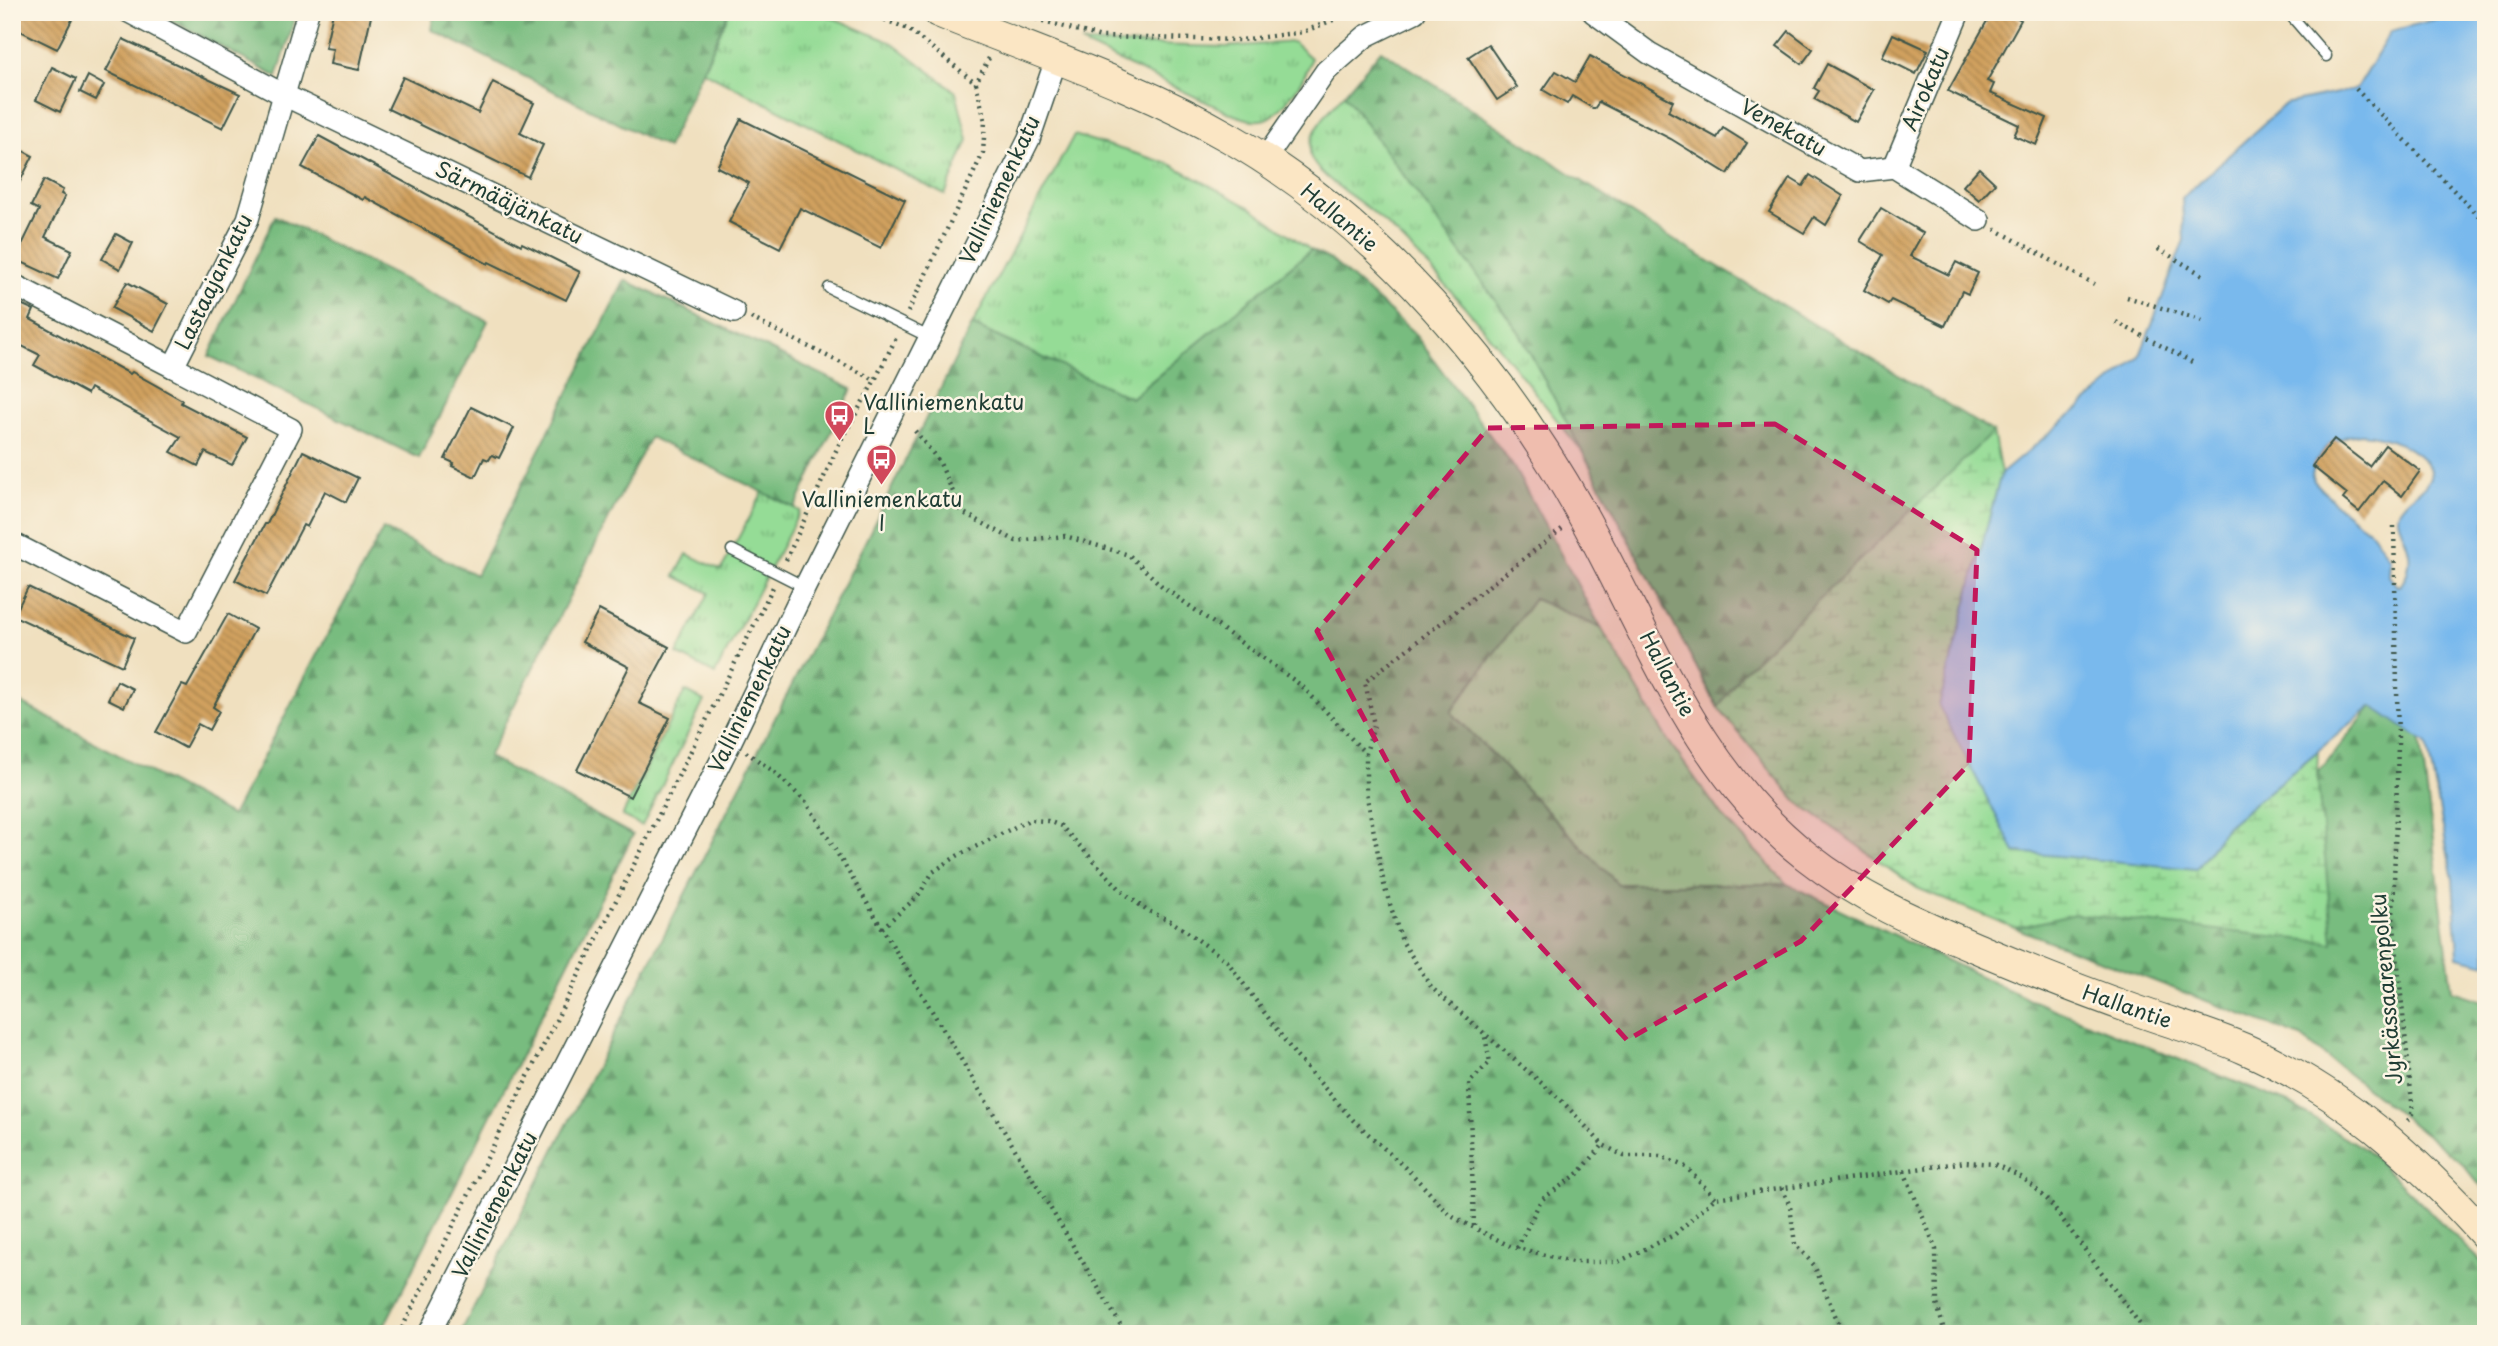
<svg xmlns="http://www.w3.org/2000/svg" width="2498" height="1346" font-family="'Playpen Sans',sans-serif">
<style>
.grass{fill:url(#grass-tufts);stroke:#5a8c65;stroke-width:2}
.forest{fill:url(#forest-firs);stroke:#4c7c5a;stroke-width:2}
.wetland{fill:url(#wetland-marsh);stroke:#5a8c65;stroke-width:2}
.water{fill:#79b9ed;stroke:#4c7b90;stroke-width:2;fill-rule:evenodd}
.building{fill:url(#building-back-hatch)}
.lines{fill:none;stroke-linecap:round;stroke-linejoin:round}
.lane-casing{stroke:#3e5549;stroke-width:13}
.street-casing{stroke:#3e5549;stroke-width:24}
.secondary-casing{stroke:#3e5549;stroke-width:32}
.path{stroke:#3e5549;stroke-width:4.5;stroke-dasharray:2 5;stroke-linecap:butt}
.lane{stroke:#fff;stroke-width:10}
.street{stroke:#fff;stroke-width:21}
.secondary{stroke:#fbe6c4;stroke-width:30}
.marked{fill:#c2185b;fill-opacity:0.2;stroke:#c2185b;stroke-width:5;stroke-dasharray:14 9;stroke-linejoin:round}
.labels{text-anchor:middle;stroke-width:5;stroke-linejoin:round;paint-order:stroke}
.street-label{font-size:21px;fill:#1f3d34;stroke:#fcf5e5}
.poi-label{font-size:21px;fill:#1f3d34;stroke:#fcf5e5;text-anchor:start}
</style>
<defs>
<pattern id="grass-tufts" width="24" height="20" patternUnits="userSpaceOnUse" patternTransform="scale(1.75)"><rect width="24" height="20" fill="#95dc96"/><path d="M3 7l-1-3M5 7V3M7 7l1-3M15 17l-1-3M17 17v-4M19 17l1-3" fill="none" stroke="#79b47b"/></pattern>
<pattern id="forest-firs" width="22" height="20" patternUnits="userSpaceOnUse" patternTransform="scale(1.75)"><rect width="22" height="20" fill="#78bc7f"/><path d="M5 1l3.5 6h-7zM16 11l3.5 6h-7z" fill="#629a69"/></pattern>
<pattern id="wetland-marsh" width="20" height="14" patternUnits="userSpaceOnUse" patternTransform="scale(1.75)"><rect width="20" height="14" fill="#95dc96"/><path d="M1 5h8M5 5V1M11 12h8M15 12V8" fill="none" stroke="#79b47b"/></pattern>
<pattern id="building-back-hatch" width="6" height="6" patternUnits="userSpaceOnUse" patternTransform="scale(1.75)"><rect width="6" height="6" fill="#d1a15e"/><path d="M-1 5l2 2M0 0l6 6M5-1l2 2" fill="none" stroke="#a9844e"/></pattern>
</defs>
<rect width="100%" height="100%" fill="#fcf5e5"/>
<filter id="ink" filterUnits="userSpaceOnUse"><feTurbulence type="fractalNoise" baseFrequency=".0143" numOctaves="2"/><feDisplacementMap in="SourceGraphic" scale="14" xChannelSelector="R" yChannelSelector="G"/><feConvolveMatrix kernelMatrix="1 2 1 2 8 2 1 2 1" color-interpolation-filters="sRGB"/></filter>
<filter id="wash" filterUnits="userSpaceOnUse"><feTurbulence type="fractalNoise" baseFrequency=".00686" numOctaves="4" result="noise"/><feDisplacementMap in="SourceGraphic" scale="28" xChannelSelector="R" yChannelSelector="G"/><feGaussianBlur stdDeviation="1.57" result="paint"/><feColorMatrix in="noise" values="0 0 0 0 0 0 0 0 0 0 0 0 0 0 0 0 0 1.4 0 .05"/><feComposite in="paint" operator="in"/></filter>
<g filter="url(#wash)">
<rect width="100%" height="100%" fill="#f0e0bf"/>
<g class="grass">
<path d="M729 12H819L893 43 956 92 968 140 945 195 703 71Z"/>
<path d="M1111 12H1266L1238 17 1104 16Z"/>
<path d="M1293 42 1311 58C1309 73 1282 114 1266 119 1254 122 1246 119 1234 115L1081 43 1226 47Z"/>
<path d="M1344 94 1519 332 1584 454C1517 371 1454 285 1375 214 1360 200 1311 173 1310 153 1309 130 1330 110 1344 94Z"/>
<path d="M1074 135 1170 164 1253 209 1311 250 1131 398 972 325Z"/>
<path d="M763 492 800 511 715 674 677 654 709 593 675 576 687 554 721 570Z"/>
<path d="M1534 599 1601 628 1667 739 1722 816 1787 884 1618 885 1451 712Z"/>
<path d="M685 691 704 701 642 826 622 816Z"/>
</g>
<g class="forest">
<path d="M157 12H297L277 77Z"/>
<path d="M435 12H729L667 148 432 30Z"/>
<path d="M1381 50 1654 228 1993 432 1741 674 1718 708 1519 332 1344 94Z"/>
<path d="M275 216 488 321 419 458 209 356Z"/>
<path d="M1311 250 1331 260 1413 332 1513 466 1601 628 1534 599 1451 712 1618 884H1787L2026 998 2288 1103 2366 1150 2484 1264 2486 1267V1334H859L857 1330 850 1334H460L864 544 972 325 1131 398Z"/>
<path d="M625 280 852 389 795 508 650 437 488 757 633 835 380 1334H12V698L232 816 383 529 476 575Z"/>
<path d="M2372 706 2417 712 2452 991 2486 1002V1193L2460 1161 2301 1037 2015 928 2075 914 2333 942 2317 774Z"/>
</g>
<path class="wetland" d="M1993 432 2001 474 1939 706 2196 869 2227 826 2318 751 2317 774 2333 943 2075 914 2015 928 1917 888 1797 802 1718 708 1741 674Z"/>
<path class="water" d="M2463 12H2486V964L2458 957 2453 880 2427 744 2372 706 2227 826 2196 869 2015 852 1939 706 2001 474 2139 358 2184 240 2182 198 2285 104 2356 89 2391 31ZM2361 434C2387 436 2417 447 2431 470 2431 490 2406 495 2399 512 2392 527 2424 550 2401 585L2397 586 2389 576 2390 559 2372 533 2340 508 2314 481 2312 475 2315 462 2331 443 2348 436Z"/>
<g id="blocks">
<g class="building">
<path d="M12 12H76L57 49 12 27Z"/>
<path d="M333 12H372L359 70 330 64 333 49 325 48Z"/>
<path d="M1992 12H2007L2021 20 1987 81 1994 84 1990 93 2047 118 2036 145 2014 136 2019 125 1948 91Z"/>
<path d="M1789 31 1813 49 1802 64 1777 46Z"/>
<path d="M1893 34 1928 50 1916 74 1882 57Z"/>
<path d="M123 39 240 94 223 128 106 71Z"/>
<path d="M1488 44 1517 87 1497 100 1468 57Z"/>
<path d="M1590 56 1673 101 1668 111 1717 138 1723 128 1747 143 1728 174 1671 139 1599 102 1594 109 1572 96 1567 104 1543 90 1556 71 1575 82Z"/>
<path d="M1827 64 1874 90 1856 122 1814 99 1819 91 1814 88Z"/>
<path d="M52 67 76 79 60 112 36 100Z"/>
<path d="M88 76 104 85 96 100 80 92Z"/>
<path d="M403 77 478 113 493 82 534 103 520 133 543 145 528 177 388 109Z"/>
<path d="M741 119 905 200 881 248 800 208 780 248 729 222 749 183 717 167Z"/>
<path d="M319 136 521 245 522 243 580 272 566 300 489 262 488 264 365 197 363 200 302 167Z"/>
<path d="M12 145 33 156 12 197Z"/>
<path d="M1979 168 1995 183 1979 200 1963 186Z"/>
<path d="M1810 175 1843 196 1826 225 1814 217 1804 233 1769 212 1790 178 1803 186Z"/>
<path d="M44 180 63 190 61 194 65 196 45 237 72 250 58 279 15 259 39 210 31 206Z"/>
<path d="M1881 208 1923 233 1910 256 1949 275 1956 262 1978 273 1968 294 1962 291 1945 326 1891 300 1888 304 1864 290 1883 255 1860 241Z"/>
<path d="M116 234 133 243 120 269 102 259Z"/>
<path d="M127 282 168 304 154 331 112 308Z"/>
<path d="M12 300 34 310 30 319 130 374 132 372 182 400 181 403 247 437 232 465 205 452 198 466 171 452 181 437 90 388 87 394 34 365 40 355 18 344 12 355Z"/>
<path d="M471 407 514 428 499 458 492 455 489 460 484 458 475 477 452 466 454 463 445 459Z"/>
<path d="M2334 439 2369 466 2385 445 2420 471 2402 496 2383 481 2359 512 2343 499 2347 494 2312 466Z"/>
<path d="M303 451 358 478 346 502 325 491 307 527 303 525 266 596 235 580 265 524H267Z"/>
<path d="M28 587 134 638 122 666 14 616Z"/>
<path d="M599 610 669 647 639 703 670 718 630 797 577 770 629 667 582 642Z"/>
<path d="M228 614 255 629 213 707 219 711 209 730 198 724 185 748 156 732 182 685 187 687Z"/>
<path d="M117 681 133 689 124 707 108 699Z"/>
</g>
</g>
</g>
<g filter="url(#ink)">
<use href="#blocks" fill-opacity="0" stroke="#3e5549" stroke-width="2"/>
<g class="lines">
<defs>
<g id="lane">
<path d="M2288 12 2326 56"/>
<path d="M829 288 929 337"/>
<path d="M732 550 805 587"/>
</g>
<g id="street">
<path d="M129 12 284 95 734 312"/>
<path d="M1593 12 1649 53 1860 171 1894 167 1979 220"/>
<path d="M1265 159 1326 71 1366 36 1415 12"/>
<path d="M1894 167 1959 12"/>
<path d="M12 284 173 367"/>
<path d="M12 543 186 632 291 429 173 367 248 219 308 12"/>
<path d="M429 1334 730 743 805 587 1029 139 1057 57"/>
</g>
<path id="secondary" d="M938 12C1036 52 1138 85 1230 138 1377 222 1502 369 1583 516 1649 635 1696 770 1806 856 1863 901 1920 924 1986 952 2036 973 2087 993 2138 1011 2174 1024 2211 1034 2245 1049 2342 1091 2416 1158 2486 1236"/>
</defs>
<use href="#lane" class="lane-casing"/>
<use href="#street" class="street-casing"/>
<use href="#secondary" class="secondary-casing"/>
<g class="path">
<path d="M865 12 908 29 976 83"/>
<path d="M1019 14 1056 16 1067 12"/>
<path d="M1029 17 1101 37 1241 40 1303 32 1353 12"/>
<path d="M2356 89 2486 224"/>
<path d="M1995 229 2094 284"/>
<path d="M2158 249 2203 275"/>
<path d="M2127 297 2206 322"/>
<path d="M908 312 983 153 985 121 976 83 989 58"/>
<path d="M751 318 875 380"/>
<path d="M2116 322 2192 362"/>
<path d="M915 431 939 461 962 512 1016 541 1065 536 1129 555 1163 587 1302 686 1365 753"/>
<path d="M2394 526 2398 744 2393 917 2413 1112 2406 1124"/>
<path d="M1562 529 1365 682 1374 725 1366 753V792L1385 889 1402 941 1432 988 1561 1100 1603 1145 1624 1156H1660L1686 1167 1715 1198"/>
<path d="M786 560 840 442 875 380 897 336"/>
<path d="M746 752 773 771 807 803 1126 1334"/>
<path d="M882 928 918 896 933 872 957 856 1029 820 1048 821 1061 826 1122 891 1146 910 1169 920 1186 931 1227 961 1296 1056 1353 1120 1412 1174 1451 1216 1510 1246 1572 1262H1618L1674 1235 1715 1198 1965 1162 1994 1164 2023 1178 2048 1200 2139 1323 2145 1334"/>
<path d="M1904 1171 1936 1249 1937 1304 1945 1334"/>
<path d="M1782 1188 1790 1206 1795 1244 1814 1265 1841 1329 1840 1334"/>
<path d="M1474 1226 1469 1083 1490 1062 1484 1032"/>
<path d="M1517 1248 1541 1200 1579 1173 1603 1145"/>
<path d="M399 1334 773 587"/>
</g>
<use href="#lane" class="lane"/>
<use href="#street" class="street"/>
<use href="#secondary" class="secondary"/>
</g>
</g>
<path class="marked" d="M1775 424 1977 550 1969 764 1801 941 1627 1040 1411 806 1317 631 1488 428Z"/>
<defs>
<symbol id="bus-pin" viewBox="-11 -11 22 30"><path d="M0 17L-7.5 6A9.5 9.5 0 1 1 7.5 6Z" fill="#d1495b" stroke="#fcf5e5"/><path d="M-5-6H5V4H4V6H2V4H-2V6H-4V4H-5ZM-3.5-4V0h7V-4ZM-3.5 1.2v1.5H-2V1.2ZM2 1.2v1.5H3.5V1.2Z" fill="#fff"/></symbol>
</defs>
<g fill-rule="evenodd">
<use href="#bus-pin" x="822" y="398" width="35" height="47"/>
<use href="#bus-pin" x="864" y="442" width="35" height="47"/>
</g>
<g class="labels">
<g class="street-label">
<text transform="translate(1926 89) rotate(-67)" y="7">Airokatu</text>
<text transform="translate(1783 128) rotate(29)" y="7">Venekatu</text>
<text transform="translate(1000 190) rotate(-65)" y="7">Valliniemenkatu</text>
<text transform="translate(509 203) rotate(26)" y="7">Särmääjänkatu</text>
<text transform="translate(1339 218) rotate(40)" y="7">Hallantie</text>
<text transform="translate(214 282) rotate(-64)" y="7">Lastaajankatu</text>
<text transform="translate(1667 674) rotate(62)" y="7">Hallantie</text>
<text transform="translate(750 699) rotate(-64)" y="7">Valliniemenkatu</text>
<text transform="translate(2387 989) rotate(-95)" y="7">Jyrkässaarenpolku</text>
<text transform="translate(2127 1007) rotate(19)" y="7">Hallantie</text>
<text transform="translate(495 1205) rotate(-63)" y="7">Valliniemenkatu</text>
</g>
<g class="poi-label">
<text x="863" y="410">Valliniemenkatu<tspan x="863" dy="24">L</tspan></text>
<text x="882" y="507" text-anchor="middle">Valliniemenkatu<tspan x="882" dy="24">I</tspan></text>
</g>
</g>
<rect width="2498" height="1346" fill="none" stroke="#fcf5e5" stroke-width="42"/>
</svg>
